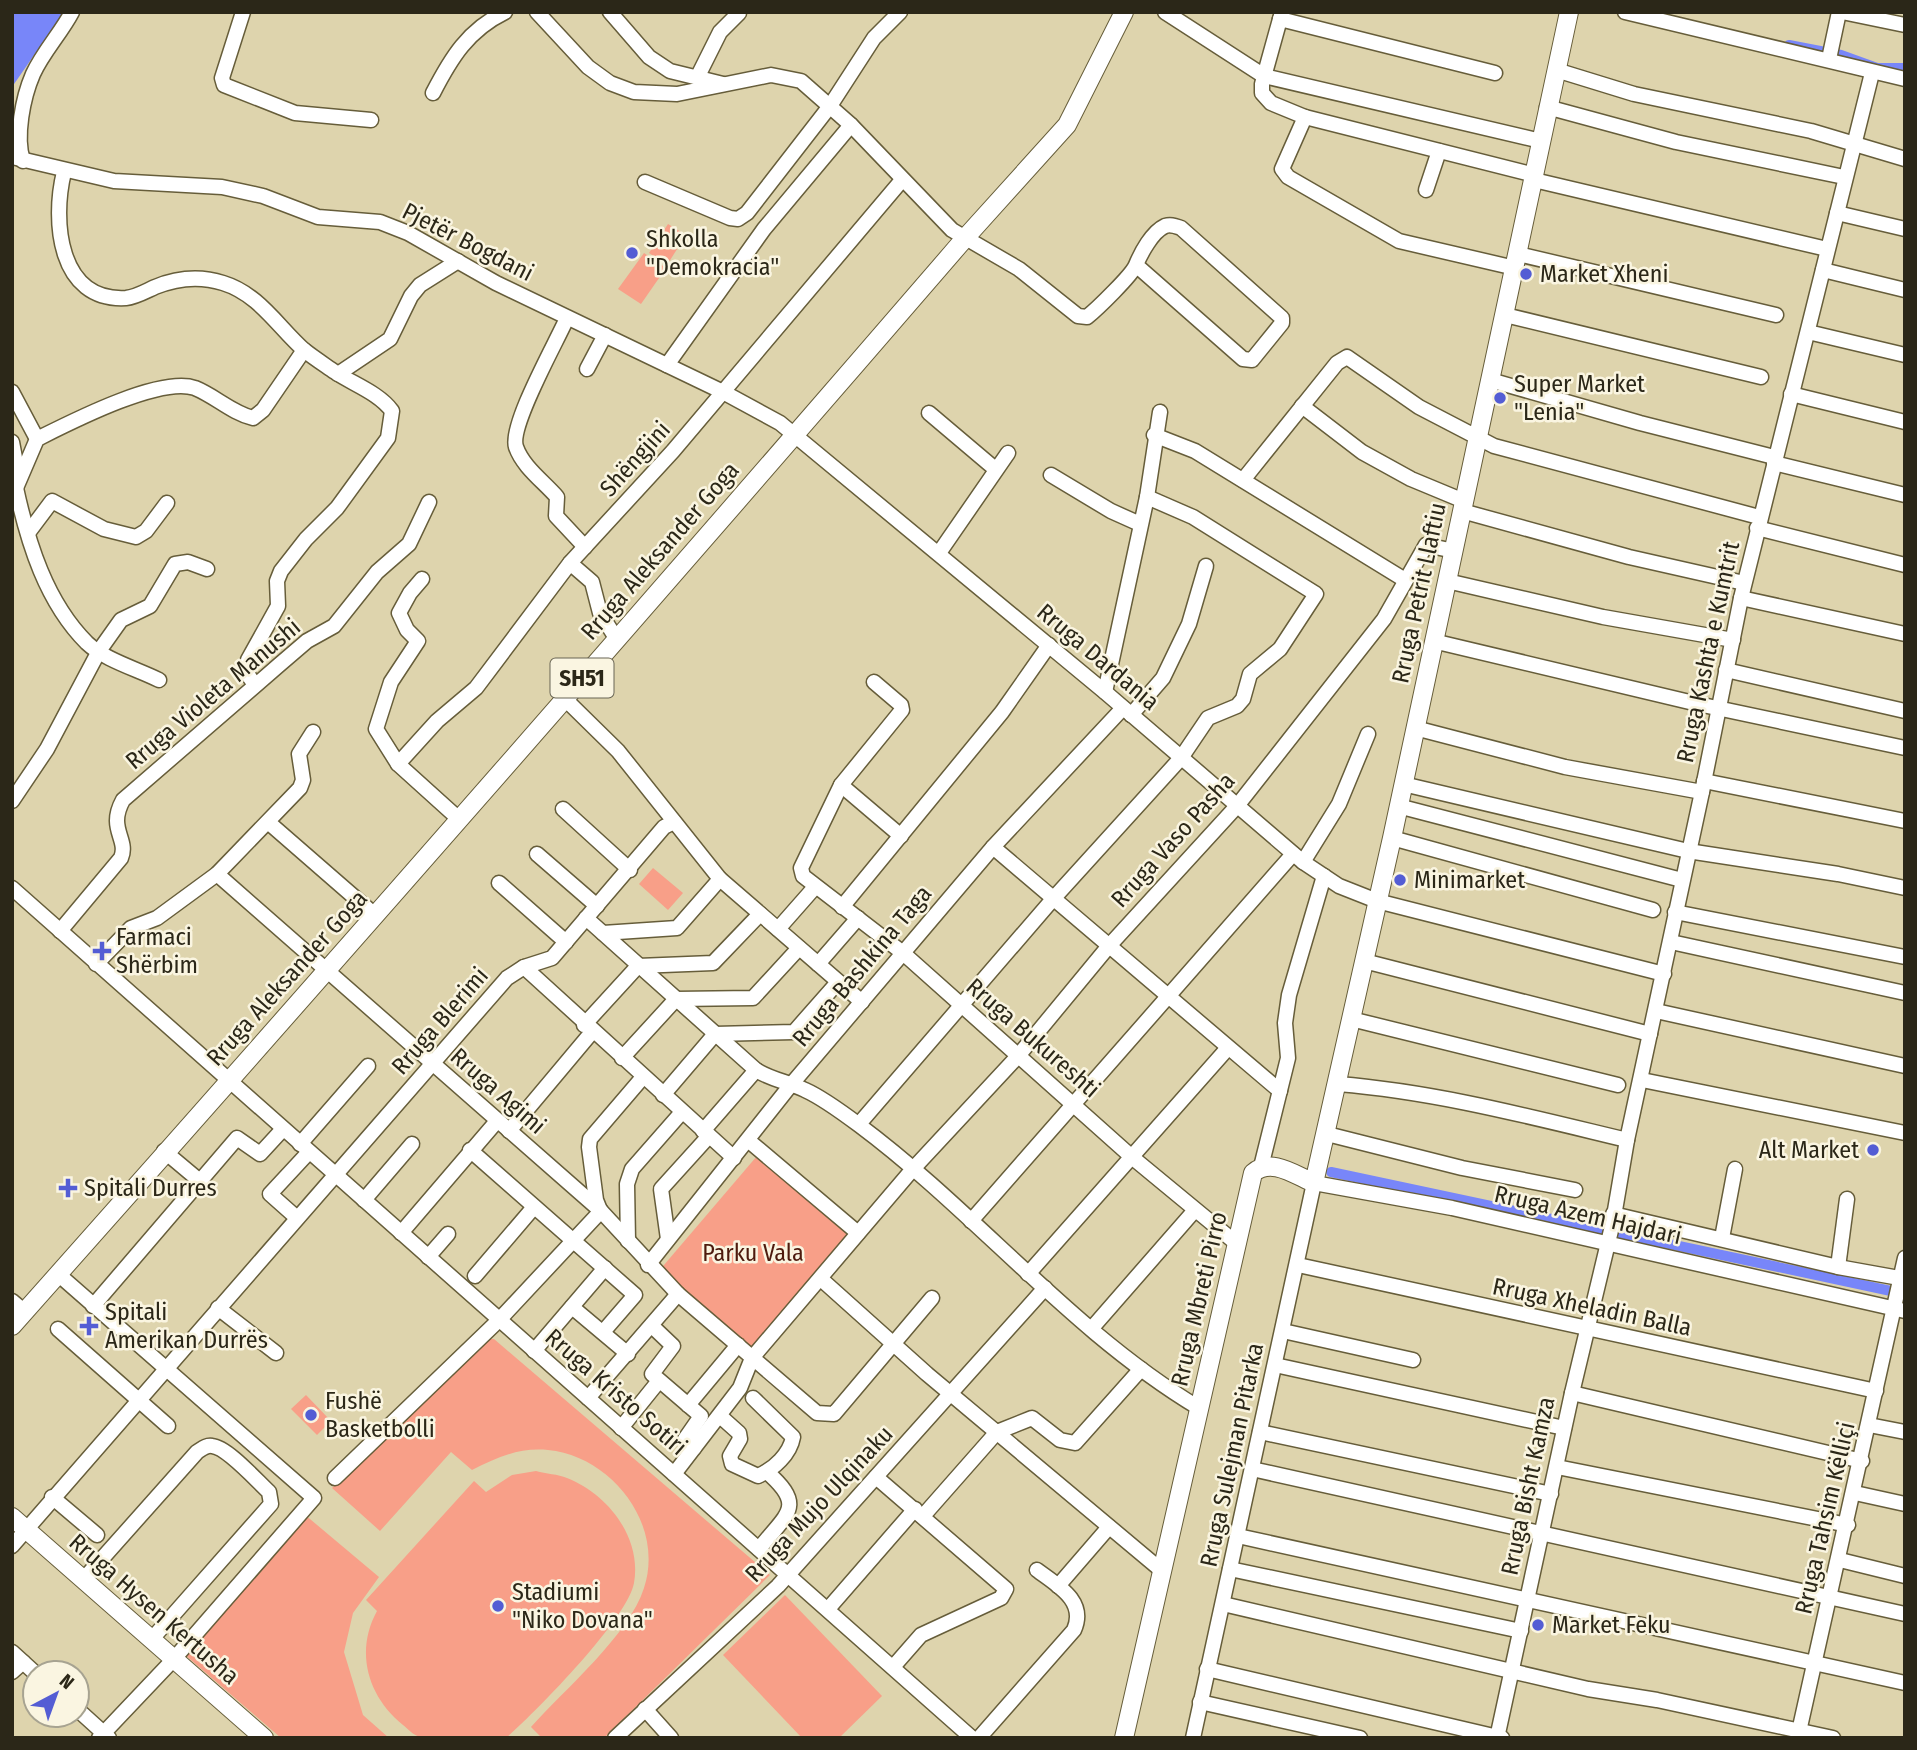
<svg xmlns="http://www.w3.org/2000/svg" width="1917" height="1750" font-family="'Fira Sans Condensed',sans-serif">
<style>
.green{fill:#f89f88}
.water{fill:#7886f9}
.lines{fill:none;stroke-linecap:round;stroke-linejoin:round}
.canal{stroke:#7886f9;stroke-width:10}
.minor-casing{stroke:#665d3a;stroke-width:17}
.major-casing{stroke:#665d3a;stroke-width:20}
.minor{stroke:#fff;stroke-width:14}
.major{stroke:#fff;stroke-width:18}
.poi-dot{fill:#545dd4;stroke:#faf5e1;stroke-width:2.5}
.labels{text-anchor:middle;stroke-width:5;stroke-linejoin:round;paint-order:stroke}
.shield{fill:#faf5e1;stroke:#696554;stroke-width:2}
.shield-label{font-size:23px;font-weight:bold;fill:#2b2718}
.poi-label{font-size:24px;fill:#2b2718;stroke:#faf5e1;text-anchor:start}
.street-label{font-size:24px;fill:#2b2718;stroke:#faf5e1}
.park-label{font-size:24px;fill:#4e1b0e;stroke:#faf5e1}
</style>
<rect width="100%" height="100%" fill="#ded4ad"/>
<g class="green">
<path d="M668 224 686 235 667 265 649 253Z"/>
<path d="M644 253 666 268 641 304 618 289Z"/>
<path d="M653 868 683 893 668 910 639 884Z"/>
<path d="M757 1156 848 1234 750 1350 658 1272Z"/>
<path d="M484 1339H494L770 1575 604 1738H542L531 1727C565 1689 629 1635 644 1588 665 1524 611 1456 548 1450 519 1447 496 1458 472 1470L451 1452 380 1531 332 1488Z"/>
<path d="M306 1395 331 1421 317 1435 291 1409Z"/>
<path d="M536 1471C546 1474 558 1474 567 1478 608 1494 642 1538 634 1583 628 1618 536 1712 506 1738 482 1738 442 1743 420 1737 413 1735 408 1729 403 1725 367 1696 355 1651 377 1611L366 1600 474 1481 486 1492 512 1475Z"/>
<path d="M304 1514 379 1577 353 1613 344 1652 363 1715 389 1738H281L184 1654Z"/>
<path d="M785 1595 882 1696 839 1738H802L723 1655Z"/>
</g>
<path class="water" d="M12 12H64L12 87Z"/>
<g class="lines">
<g class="canal">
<path d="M1789 45 1841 55 1877 68H1905"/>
<path d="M1331 1172 1905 1294"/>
</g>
<defs>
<g id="minor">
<path d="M243 12 222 78 224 85 295 113 371 120"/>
<path d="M537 12 588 67 610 83 634 92 677 94 771 75 801 81 851 125 952 230 1019 269 1078 316 1087 317C1097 309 1132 275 1136 265 1141 253 1152 232 1165 226 1171 224 1175 226 1181 228L1282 318V323L1252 360 1243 359 1136 265"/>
<path d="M610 12 649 57 670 71 723 84"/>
<path d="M1165 12 1264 76 1541 141"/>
<path d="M1282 12 1262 84V93L1271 103 1305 117 1535 175"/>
<path d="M1625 12 1905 79"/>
<path d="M1842 12 1905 25"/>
<path d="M1280 19 1495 73"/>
<path d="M1829 59 1839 12"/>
<path d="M1556 70 1634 94 1811 131 1905 159"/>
<path d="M698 76 720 32 739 13"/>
<path d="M433 93C451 58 468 30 505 12"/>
<path d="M1547 107 1676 142 1844 177"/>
<path d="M1305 117 1282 169 1288 177 1399 241 1515 268"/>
<path d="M12 157 114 181 222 187 263 196 318 217 380 222 408 233 496 283 723 392 780 423 1105 692 1303 862 1339 886 1377 901 1664 974"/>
<path d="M23 161C15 137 23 97 33 74 43 52 61 33 72 12"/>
<path d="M64 172C52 220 58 302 126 298 136 297 146 291 155 287 177 278 201 276 223 283 259 294 278 327 304 350 314 358 325 365 335 372 353 384 379 393 392 411L388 438 337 508 306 539 281 571 277 581 278 606 248 660V675L255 685"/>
<path d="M1534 180 1827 249"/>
<path d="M645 182 730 218 738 219 747 213 830 106 874 38 900 12"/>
<path d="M1426 190 1439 151"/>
<path d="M1837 213 1905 229"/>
<path d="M1518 254 1776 315"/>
<path d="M1823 270 1905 290"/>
<path d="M1505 315 1761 377"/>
<path d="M567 318C556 343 509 426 516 447 523 467 543 481 557 497L556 516 585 547"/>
<path d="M1808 332 1905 355"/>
<path d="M667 365 764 229 851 125"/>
<path d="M587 369 605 335"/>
<path d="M338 374 390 339 411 296 420 285 458 261"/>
<path d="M1490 380 1640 423 1774 457"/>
<path d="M12 392 37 439"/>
<path d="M1791 394 1905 422"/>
<path d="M1302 406 1362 452 1411 479 1464 501"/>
<path d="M929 413 994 468"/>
<path d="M1154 435 1195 451 1405 580"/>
<path d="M12 442 19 479"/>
<path d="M1774 463 1905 495"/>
<path d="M1051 475 1111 511 1140 524"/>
<path d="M1243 480 1337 363 1347 357 1419 407 1494 446 1759 517"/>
<path d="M16 488 37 439C71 422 160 376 195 388 215 396 232 413 253 418L263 410 304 350"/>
<path d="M16 488C28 543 46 602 87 643 105 660 137 669 159 680"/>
<path d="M1462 511 1629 557 1744 583"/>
<path d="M1757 528 1905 565"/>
<path d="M28 533 52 501 104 529 136 537 146 531 167 503"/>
<path d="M939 553 1008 453"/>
<path d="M570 563 592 582 600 613 616 638"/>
<path d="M422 579 410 593 399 613 407 630 418 641 391 682 376 729 398 764 460 820"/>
<path d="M1447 581 1603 617 1733 640"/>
<path d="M1741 598 1905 634"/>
<path d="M1433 641 1698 704 1905 748"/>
<path d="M1726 670 1905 711"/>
<path d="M874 682 901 705 902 710 841 785 801 868 803 876 903 953 1133 1158 1236 1243"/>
<path d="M1105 692 1147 497 1160 412"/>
<path d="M564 698 618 751 720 879 862 1002"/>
<path d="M1131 715 1163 678 1189 624 1206 566"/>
<path d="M1415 728 1565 767 1702 792"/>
<path d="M398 764 437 721 476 688 570 563 673 451 902 180"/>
<path d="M1704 781 1905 821"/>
<path d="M1403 784 1688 851 1838 874 1905 888"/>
<path d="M841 785 901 836"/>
<path d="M12 801 47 749 99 651 121 620 150 606 175 564 188 562 207 569"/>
<path d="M1398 806 1682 880"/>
<path d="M563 809 630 870"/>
<path d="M268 822 376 916"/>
<path d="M1392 838 1653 910"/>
<path d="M993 847 1280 1091"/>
<path d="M537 854 597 906"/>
<path d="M1303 862 1339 804 1368 734"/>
<path d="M217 874 601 1211 678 1294 817 1413 834 1414 932 1298"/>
<path d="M499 883 566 942"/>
<path d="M12 888 972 1738"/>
<path d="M842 907 1002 712 1049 645"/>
<path d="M1675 912 1905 957"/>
<path d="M586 918 756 1070C772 1080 789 1082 805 1090 823 1098 843 1113 859 1125 977 1213 1072 1332 1199 1408"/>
<path d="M778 929 815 887"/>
<path d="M60 931 121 858C129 839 107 829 123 800L279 665 307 641 334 626 377 572 409 544 429 502"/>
<path d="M603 933 677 928 720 879"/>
<path d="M1671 942 1905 993"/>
<path d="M1364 961 1650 1034"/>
<path d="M96 964 131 928 157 918 217 874 300 788 303 780 299 754 313 732"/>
<path d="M818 964 858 918"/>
<path d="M524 967 734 1158"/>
<path d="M1656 1011 1905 1066"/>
<path d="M1351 1019 1618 1085"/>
<path d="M584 1025 638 966 713 963 760 914"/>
<path d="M622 1058 676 999 753 998 799 948"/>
<path d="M1642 1080 1905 1133"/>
<path d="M1338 1084C1437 1092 1531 1117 1627 1140"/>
<path d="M663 1095 715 1034 794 1032 838 982"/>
<path d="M859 1124 1053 899 1181 758 1208 718 1237 706 1243 699 1250 674 1280 649 1316 594 1193 517 1147 497"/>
<path d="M509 1131 592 1032"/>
<path d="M703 1131 756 1070"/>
<path d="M1327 1134 1462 1168 1575 1190"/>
<path d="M749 1141 858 1233"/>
<path d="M300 1144 368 1066"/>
<path d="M470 1150 635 1295 603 1332"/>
<path d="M164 1151 201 1182"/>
<path d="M1261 1167 1288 1058 1285 1023 1289 995 1324 876"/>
<path d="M364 1200 412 1144"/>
<path d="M600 1210 596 1200 589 1147 590 1139 643 1077"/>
<path d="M1613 1214 1838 1267 1905 1279"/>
<path d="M297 1218 270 1194 309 1152"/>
<path d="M971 1221 1293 854"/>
<path d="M401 1233 497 1121"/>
<path d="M1722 1238 1735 1169"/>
<path d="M668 1239 661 1189 709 1136"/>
<path d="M628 1241 627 1184 632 1169 682 1112"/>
<path d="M428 1257 448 1234"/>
<path d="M648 1265 790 1086 903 953 993 847 1123 708"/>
<path d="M1298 1265 1876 1391"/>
<path d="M1838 1267 1847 1199"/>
<path d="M58 1274 314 1498 173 1660 99 1738"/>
<path d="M1028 1274 1227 1049"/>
<path d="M475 1276 534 1207"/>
<path d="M821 1279 927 1374 1161 1570"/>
<path d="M12 1301 25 1312"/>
<path d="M93 1306 237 1138 260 1154 283 1129"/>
<path d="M572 1307 628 1354"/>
<path d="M218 1308 276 1353"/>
<path d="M652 1326 673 1346 652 1374 701 1416 685 1439 694 1448"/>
<path d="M1092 1328 1195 1210"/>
<path d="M58 1329 168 1426"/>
<path d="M1283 1331 1413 1360"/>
<path d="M534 1351 605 1268"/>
<path d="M1275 1365 1564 1428"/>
<path d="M1572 1393 1862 1461"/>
<path d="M588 1398 678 1294"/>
<path d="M688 1405 738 1345"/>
<path d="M720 1416 739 1433 740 1439 730 1456 732 1464 758 1476C774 1469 790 1454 793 1437L753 1398"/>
<path d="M1869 1425 1905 1432"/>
<path d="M621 1428 658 1382"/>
<path d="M1260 1432 1551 1494"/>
<path d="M1557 1467 1848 1525"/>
<path d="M1252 1469 1905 1614"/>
<path d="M674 1474 740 1388 752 1358 912 1170 1018 1056 1108 947 1237 806 1384 619 1426 545 1454 551"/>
<path d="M876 1477 1006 1589 1001 1598 921 1635 893 1667"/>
<path d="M335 1478 499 1320 601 1211"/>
<path d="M1855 1493 1905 1504"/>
<path d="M52 1497 97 1535"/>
<path d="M923 1516 997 1432 1032 1418 1060 1440 1075 1443 1141 1369"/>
<path d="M1238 1536 1905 1683"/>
<path d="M12 1546 507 978 524 967 552 958 664 827 674 822"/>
<path d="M759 1549C786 1514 807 1507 767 1472"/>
<path d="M1840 1560 1905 1576"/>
<path d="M1230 1569 1521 1631"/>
<path d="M83 1580 197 1452C202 1449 206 1445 212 1446 227 1447 257 1481 269 1492L271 1504 151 1640"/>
<path d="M1058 1586 1109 1527"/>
<path d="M1223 1604 1588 1689 1657 1700 1833 1738"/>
<path d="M828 1609 915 1509"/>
<path d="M12 1652 35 1673"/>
<path d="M1207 1669 1502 1738"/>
<path d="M12 1672 23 1662"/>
<path d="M1200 1702 1360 1738"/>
<path d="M77 1709 109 1738"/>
<path d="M645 1709 671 1738"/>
<path d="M1798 1736 1905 1258"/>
<path d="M615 1738 778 1586 1045 1288"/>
<path d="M979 1738 1074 1630C1087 1601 1057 1585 1037 1570"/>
<path d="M1193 1738 1314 1183 1452 1208 1905 1311"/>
<path d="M1497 1738 1572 1393 1613 1222 1627 1140 1702 792 1741 598 1872 73"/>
</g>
<g id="major">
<path d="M12 1326C333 965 651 602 966 237L1067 125 1124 12"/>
<path d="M12 1517 264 1738"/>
<path d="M1124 1738 1253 1173C1271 1157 1295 1175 1314 1183L1392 838 1569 12"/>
</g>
</defs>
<use href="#minor" class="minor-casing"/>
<use href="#major" class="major-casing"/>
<use href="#minor" class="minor"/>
<use href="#major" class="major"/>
</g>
<g class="poi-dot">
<circle cx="632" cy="253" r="7"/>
<circle cx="1526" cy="274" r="7"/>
<circle cx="1500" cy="398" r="7"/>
<circle cx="1400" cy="880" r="7"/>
<path d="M98.5 940.5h7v7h7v7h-7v7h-7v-7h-7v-7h7z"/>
<circle cx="1873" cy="1150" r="7"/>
<path d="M64.5 1177.5h7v7h7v7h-7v7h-7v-7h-7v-7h7z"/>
<path d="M85.5 1315.5h7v7h7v7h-7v7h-7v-7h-7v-7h7z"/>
<circle cx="311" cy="1415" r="7"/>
<circle cx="498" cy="1606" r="7"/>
<circle cx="1538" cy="1625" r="7"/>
</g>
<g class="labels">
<rect class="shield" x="550.5" y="658.5" width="63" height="39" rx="5"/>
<g class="shield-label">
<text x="582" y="686">SH51</text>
</g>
<g class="poi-label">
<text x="646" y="247">Shkolla<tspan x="646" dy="28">"Demokracia"</tspan></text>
<text x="1540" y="282">Market Xheni</text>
<text x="1514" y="392">Super Market<tspan x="1514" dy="28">"Lenia"</tspan></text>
<text x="1414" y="888">Minimarket</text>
<text x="116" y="945">Farmaci<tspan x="116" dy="28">Shërbim</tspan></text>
<text x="1859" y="1158" text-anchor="end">Alt Market</text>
<text x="84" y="1196">Spitali Durres</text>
<text x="105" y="1320">Spitali<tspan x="105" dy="28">Amerikan Durrës</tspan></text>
<text x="325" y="1409">Fushë<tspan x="325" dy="28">Basketbolli</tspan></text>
<text x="512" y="1600">Stadiumi<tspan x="512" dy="28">"Niko Dovana"</tspan></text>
<text x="1552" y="1633">Market Feku</text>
</g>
<g class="street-label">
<text transform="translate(468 242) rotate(27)" y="8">Pjetër Bogdani</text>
<text transform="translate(635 459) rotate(-48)" y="8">Shëngjini</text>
<text transform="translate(660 551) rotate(-49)" y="8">Rruga Aleksander Goga</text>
<text transform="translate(1419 593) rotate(-78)" y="8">Rruga Petrit Llaftiu</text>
<text transform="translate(1708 652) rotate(-78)" y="8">Rruga Kashta e Kumtrit</text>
<text transform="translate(1098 657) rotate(40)" y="8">Rruga Dardania</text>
<text transform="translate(213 694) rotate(-40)" y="8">Rruga Violeta Manushi</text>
<text transform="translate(1173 840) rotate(-48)" y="8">Rruga Vaso Pasha</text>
<text transform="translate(862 966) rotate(-50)" y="8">Rruga Bashkina Taga</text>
<text transform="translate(287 978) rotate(-48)" y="8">Rruga Aleksander Goga</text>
<text transform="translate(440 1021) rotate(-49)" y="8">Rruga Blerimi</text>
<text transform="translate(1033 1038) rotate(41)" y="8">Rruga Bukureshti</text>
<text transform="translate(498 1091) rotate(41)" y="8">Rruga Agimi</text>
<text transform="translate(1588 1215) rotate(13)" y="8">Rruga Azem Hajdari</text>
<text transform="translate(1199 1299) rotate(-77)" y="8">Rruga Mbreti Pirro</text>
<text transform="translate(1592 1307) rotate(12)" y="8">Rruga Xheladin Balla</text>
<text transform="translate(616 1392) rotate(41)" y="8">Rruga Kristo Sotiri</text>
<text transform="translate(1232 1455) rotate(-78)" y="8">Rruga Sulejman Pitarka</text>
<text transform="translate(1528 1486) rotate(-78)" y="8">Rruga Bisht Kamza</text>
<text transform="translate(819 1504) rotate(-47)" y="8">Rruga Mujo Ulqinaku</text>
<text transform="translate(1825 1518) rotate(-77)" y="8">Rruga Tahsim Këlliçi</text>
<text transform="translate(154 1609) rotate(41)" y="8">Rruga Hysen Kertusha</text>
</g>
<g class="park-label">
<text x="753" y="1261">Parku Vala</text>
</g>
</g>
<rect width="1917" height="1750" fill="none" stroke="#2b2718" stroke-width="28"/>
<g transform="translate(56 1694) rotate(41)"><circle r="33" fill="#faf5e1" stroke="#a7a391" stroke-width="2"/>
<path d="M0-5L12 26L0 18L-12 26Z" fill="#545dd4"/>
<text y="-10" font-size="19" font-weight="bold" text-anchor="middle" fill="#2b2718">N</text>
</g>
</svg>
